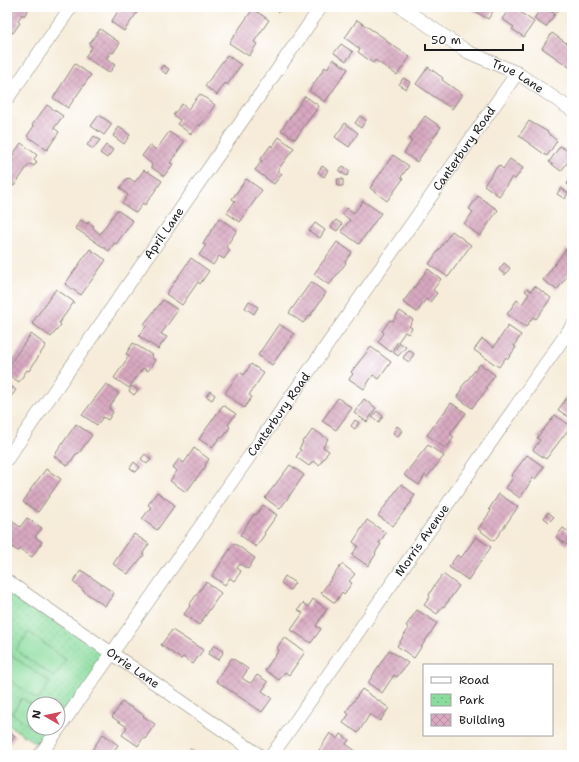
<svg xmlns="http://www.w3.org/2000/svg" width="579" height="762" font-family="'Shantell Sans',sans-serif">
<style>
.park{fill:url(#park-dots);stroke:#537c5c;fill-rule:evenodd}
.pitch{fill:#8adc9d;stroke:#537c5c}
.building{fill:url(#building-cross-hatch)}
.lines{fill:none;stroke-linecap:round;stroke-linejoin:round}
.minor-casing{stroke:#89847a;stroke-width:14}
.minor{stroke:#fff;stroke-width:13}
.labels{text-anchor:middle;stroke-width:3.5;stroke-linejoin:round;paint-order:stroke}
.street-label{font-size:12px;fill:#1c1c1c;stroke:#fff}
</style>
<defs>
<pattern id="park-dots" width="8" height="8" patternUnits="userSpaceOnUse"><rect width="8" height="8" fill="#8adc9d"/><path d="M2 2h.1M6 6h.1" fill="none" stroke="#76bc87" stroke-width="1.8" stroke-linecap="round"/></pattern>
<pattern id="building-cross-hatch" width="8" height="8" patternUnits="userSpaceOnUse"><rect width="8" height="8" fill="#d7a8bf"/><path d="M0 0l8 8M0 8l8-8" fill="none" stroke="#b890a4"/></pattern>
</defs>
<rect width="100%" height="100%" fill="#fff"/>
<filter id="ink" filterUnits="userSpaceOnUse"><feTurbulence type="fractalNoise" baseFrequency=".025" numOctaves="2"/><feDisplacementMap in="SourceGraphic" scale="8" xChannelSelector="R" yChannelSelector="G"/><feConvolveMatrix kernelMatrix="1 2 1 2 8 2 1 2 1" color-interpolation-filters="sRGB"/></filter>
<filter id="wash" filterUnits="userSpaceOnUse"><feTurbulence type="fractalNoise" baseFrequency=".012" numOctaves="4" result="noise"/><feDisplacementMap in="SourceGraphic" scale="16" xChannelSelector="R" yChannelSelector="G"/><feGaussianBlur stdDeviation="0.9" result="paint"/><feColorMatrix in="noise" values="0 0 0 0 0 0 0 0 0 0 0 0 0 0 0 0 0 1.4 0 .05"/><feComposite in="paint" operator="in"/></filter>
<g filter="url(#wash)">
<rect width="100%" height="100%" fill="#f6ecd9"/>
<path class="park" d="M7 581 112 653 44 749 7 724ZM34 704H58V728H34Z"/>
<g class="pitch">
<path d="M29 632 66 660 54 677 16 650Z"/>
<path d="M12 656 50 682 38 700 7 678V663Z"/>
<path d="M22 698 34 707V725L32 728 12 713Z"/>
</g>
<g id="blocks">
<g class="building">
<path d="M7 7H30L24 16 22 14 18 21 20 23 13 33 7 28Z"/>
<path d="M116 7H141L124 31 111 22 119 10 115 8Z"/>
<path d="M272 7H282L279 12Z"/>
<path d="M468 7H496L488 19Z"/>
<path d="M511 7H513L534 22 524 37 512 29 514 27 502 19Z"/>
<path d="M541 7H544L555 14 546 27 534 19Z"/>
<path d="M551 7H560L556 13 550 9Z"/>
<path d="M253 9 269 20 254 42 257 44 249 56 229 43Z"/>
<path d="M357 20 387 40 386 41 410 57 397 75 375 60 373 63 358 52 360 49 345 38Z"/>
<path d="M100 29 120 43 113 53 111 52 106 59 115 65 109 73 85 57 92 47 89 44Z"/>
<path d="M552 33 572 47V69L542 48Z"/>
<path d="M341 44 353 52 346 61 334 53Z"/>
<path d="M227 55 241 65 227 85 225 83 217 95 205 86Z"/>
<path d="M333 59 348 69 325 102 309 91 325 67 327 69Z"/>
<path d="M75 64 91 75 68 108 53 98Z"/>
<path d="M163 65 169 69 166 74 160 69Z"/>
<path d="M428 67 443 78 442 80 462 94 452 109 416 84Z"/>
<path d="M403 78 410 82 406 89 399 85Z"/>
<path d="M200 94 215 105 200 126 198 124 191 134 177 124 180 120 173 115 182 104 188 109Z"/>
<path d="M305 96 319 106 295 139 281 130Z"/>
<path d="M47 105 63 116 54 128 59 132 47 150 27 136 34 126 32 125Z"/>
<path d="M99 115 112 124 104 135 91 126Z"/>
<path d="M360 116 366 120 361 128 355 123Z"/>
<path d="M425 116 441 127 417 162 404 153 412 141 409 139Z"/>
<path d="M529 121 548 132V133L557 141 547 156 519 136Z"/>
<path d="M345 123 358 133 349 147 335 137Z"/>
<path d="M119 127 130 135 124 144 113 136Z"/>
<path d="M169 132 184 142 170 163 173 164 164 176 151 167 152 164 142 156 150 145 156 150Z"/>
<path d="M94 136 100 140 93 149 87 145Z"/>
<path d="M279 137 294 148 277 171 282 174 274 184 255 170 262 161 260 160 271 145 272 147Z"/>
<path d="M21 143 37 155 34 159 37 162 34 166 31 164 28 166 14 186 7 181V163Z"/>
<path d="M106 145 113 150 107 158 100 153Z"/>
<path d="M560 146 572 154V156L561 171 549 162Z"/>
<path d="M393 155 409 166 401 177 403 179 387 201 370 188Z"/>
<path d="M510 159 523 168 515 179 512 177 499 196 484 185 497 167 499 165 503 169Z"/>
<path d="M322 166 328 170 324 177 318 172Z"/>
<path d="M343 166 350 171 347 176 339 171Z"/>
<path d="M144 170 146 172 147 171 162 181 145 205 143 203 136 213 122 203 128 195 120 188 127 178 128 179 129 178 135 182Z"/>
<path d="M572 177V188L567 184Z"/>
<path d="M246 179 262 190 240 222 227 213 235 201 232 199Z"/>
<path d="M337 179H343V186H338Z"/>
<path d="M561 188 568 193 565 199 557 194Z"/>
<path d="M7 191 12 194 7 202Z"/>
<path d="M478 196 498 210 480 236 464 224 473 212 469 209Z"/>
<path d="M363 201 381 213 359 244 341 231 350 220 342 214 347 208 354 213Z"/>
<path d="M117 210 133 221 116 244 114 243 109 251 75 228 81 220 87 224 88 222 94 226 93 228 100 234Z"/>
<path d="M219 218 237 230 226 247 230 250 224 259 219 256 213 265 199 255 206 245 203 244Z"/>
<path d="M336 220 342 224 337 231 331 227Z"/>
<path d="M315 223 325 230 320 238 309 231Z"/>
<path d="M452 231 471 245 448 277 429 264Z"/>
<path d="M572 233V243L567 239Z"/>
<path d="M337 242 352 252 345 262 346 263 329 285 314 274Z"/>
<path d="M90 249 106 260 81 295 65 284Z"/>
<path d="M566 249 572 253V269L557 290 543 280Z"/>
<path d="M191 258 209 271 200 284 198 282 182 305 166 294Z"/>
<path d="M504 263 510 268 505 275 499 270Z"/>
<path d="M428 269 441 279 433 290 437 293 430 302 426 299 417 312 403 302Z"/>
<path d="M311 282 326 293 312 313 311 316 310 315 303 323 289 313Z"/>
<path d="M535 286 551 298 536 319 533 317 526 327 507 314 517 300 522 304 529 294 525 291 527 288 531 291Z"/>
<path d="M56 289 74 302 59 323 61 325 51 337 32 323Z"/>
<path d="M163 300 178 310 161 334 167 337 158 349 139 336 147 325 144 324Z"/>
<path d="M249 301 258 307 254 314 245 308Z"/>
<path d="M400 311 413 320 409 326 412 328 408 334 405 332 391 352 378 342 384 333 382 331 390 320 393 321Z"/>
<path d="M279 324 294 334 272 365 258 355Z"/>
<path d="M508 326 521 335 514 346 516 347 508 359 506 357 499 367 474 350 482 339 494 347Z"/>
<path d="M31 334 46 345 29 371 27 370 19 382 7 374V368Z"/>
<path d="M133 343 152 355 151 357 155 360 148 371 143 368 129 388 114 378 129 356 126 354Z"/>
<path d="M400 343 406 347 398 356 393 352Z"/>
<path d="M371 347 391 362 379 379 373 375 364 389 349 379 353 374 351 372Z"/>
<path d="M409 350 414 354 409 362 403 358Z"/>
<path d="M251 364 264 373 249 395 252 397 244 408 225 393 240 372 244 375Z"/>
<path d="M480 364 495 375 486 387 488 388 472 408 457 397 462 388H461Z"/>
<path d="M7 383 16 390 7 402Z"/>
<path d="M106 384 119 393 109 408 113 412 108 420 103 417 97 425 82 415Z"/>
<path d="M132 386 138 390 134 395 129 391Z"/>
<path d="M572 390V419L558 410Z"/>
<path d="M210 391 215 395 212 400 206 396Z"/>
<path d="M338 398 352 408 336 430 322 421Z"/>
<path d="M364 399 376 408 367 422 354 413Z"/>
<path d="M451 403 466 413 450 434 454 437 446 449 427 435Z"/>
<path d="M223 405 236 414 228 425 230 427 225 435 222 438 220 437 212 448 199 439Z"/>
<path d="M377 411 383 416 379 422 372 417Z"/>
<path d="M555 415 571 426 546 459 533 450 540 440 537 438 539 435Z"/>
<path d="M355 420 359 423 355 429 351 426Z"/>
<path d="M76 424 92 435 79 453 76 454 68 466 54 456Z"/>
<path d="M397 426 402 430 398 437 393 433Z"/>
<path d="M313 429 328 439 323 447 329 451 319 465 313 461 309 466 296 457 301 450 299 449 303 442H302L304 439 305 440Z"/>
<path d="M428 445 444 456 427 477 425 475 419 485 404 475Z"/>
<path d="M194 448 209 459 205 465 206 466 186 492 170 481 177 471 173 467 179 459 184 463Z"/>
<path d="M145 454 151 459 147 464 141 459Z"/>
<path d="M527 455 544 467 535 479 533 478 520 498 506 488 513 478 511 476Z"/>
<path d="M134 462 140 467 136 472 130 468Z"/>
<path d="M290 465 304 475 280 509 265 498Z"/>
<path d="M46 469 61 479 38 512 23 502 31 490H30Z"/>
<path d="M401 484 415 495 411 501H412L393 526 378 516Z"/>
<path d="M157 492 175 505 157 530 142 519 151 507 148 505Z"/>
<path d="M499 494 518 507 494 541 478 529 491 511 489 509Z"/>
<path d="M263 505 277 515 264 533 265 534 256 547 240 535 254 514 256 515Z"/>
<path d="M548 512 554 517 549 522 544 518Z"/>
<path d="M27 518 42 528 35 537 42 542 32 557 20 549 18 551 7 544V522L9 519 20 527Z"/>
<path d="M367 520 386 533 379 543 381 544 375 553 376 554 368 566 352 555 358 546 353 542Z"/>
<path d="M563 528 572 534V538L567 545 556 537Z"/>
<path d="M134 534 149 544 143 553 144 555 128 574 113 564Z"/>
<path d="M476 537 491 547 468 580 449 567 457 555 461 558Z"/>
<path d="M234 543 255 558 248 569 240 564 237 568 241 571 240 573 234 581 230 578 225 585 212 576Z"/>
<path d="M342 564 355 574 349 581 352 583 344 594 342 592 335 603 321 593Z"/>
<path d="M81 570 114 593 105 606 83 591V590L73 582Z"/>
<path d="M443 574 459 586 444 607 443 606 437 614 424 605 430 597 429 595 434 586Z"/>
<path d="M285 576 295 583 290 590 281 583Z"/>
<path d="M206 582 221 593 199 625 184 614 190 606 189 605Z"/>
<path d="M313 599 327 609 316 626 321 629 311 643 291 630 303 613 298 610 303 603 308 607Z"/>
<path d="M417 610 437 623 414 658 397 646 409 628 406 626Z"/>
<path d="M172 630 203 650 193 664 183 657 181 659 161 645Z"/>
<path d="M284 637 305 652 289 675 285 672 279 680 265 670 279 650 277 648Z"/>
<path d="M214 645 223 651 222 652 223 653 218 660 208 654Z"/>
<path d="M389 650 408 663 397 677 394 675 382 693 368 683Z"/>
<path d="M232 658 248 669 242 678 248 682 251 683 257 675 268 682 262 691 272 698 262 712 216 681Z"/>
<path d="M362 689 389 708 380 721 370 714 358 733 343 723 349 714 346 712Z"/>
<path d="M122 702 144 715 143 716 155 724 145 739 143 738 138 746 122 735 127 727 112 717Z"/>
<path d="M7 730 15 736 7 746Z"/>
<path d="M330 733 338 739 341 734 349 740 346 744 361 755H322L318 752Z"/>
<path d="M103 734 118 745 111 755H86L88 751 90 753Z"/>
<path d="M190 750 198 755H187Z"/>
</g>
</g>
</g>
<g filter="url(#ink)">
<use href="#blocks" fill-opacity="0" stroke="#89847a" stroke-width="1"/>
<g class="lines">
<defs>
<g id="minor">
<path id="s1" d="M401 7 468 52 517 73 572 110"/>
<path d="M7 99 71 7"/>
<path id="s2" d="M7 459 321 7"/>
<path id="s3" d="M7 581 259 755"/>
<path id="s4" d="M40 755 112 653 517 73"/>
<path id="s5" d="M272 755 572 326"/>
</g>
</defs>
<use href="#minor" class="minor-casing"/>
<use href="#minor" class="minor"/>
</g>
</g>
<g class="labels">
<g class="street-label">
<text dy="4" stroke="none"><textPath href="#s1" startOffset="136">True Lane</textPath></text>
<text dy="4" stroke="none"><textPath href="#s4" startOffset="740">Canterbury Road</textPath></text>
<text dy="4" stroke="none"><textPath href="#s2" startOffset="275">April Lane</textPath></text>
<text dy="4" stroke="none"><textPath href="#s4" startOffset="416">Canterbury Road</textPath></text>
<text dy="4" stroke="none"><textPath href="#s5" startOffset="262">Morris Avenue</textPath></text>
<text dy="4" stroke="none"><textPath href="#s3" startOffset="153">Orrie Lane</textPath></text>
</g>
</g>
<rect width="579" height="762" fill="none" stroke="#fff" stroke-width="24"/>
<rect x="423" y="664" width="130" height="72" fill="#ffffff" stroke="#a4a4a4"/>
<rect x="431" y="677" width="20" height="6" fill="#ffffff" stroke="#a4a4a4"/>
<text x="459" y="684" font-size="12" fill="#1c1c1c">Road</text>
<rect x="431" y="694" width="20" height="12" fill="url(#park-dots)" stroke="#a4a4a4"/>
<text x="459" y="704" font-size="12" fill="#1c1c1c">Park</text>
<rect x="431" y="714" width="20" height="12" fill="url(#building-cross-hatch)" stroke="#a4a4a4"/>
<text x="459" y="724" font-size="12" fill="#1c1c1c">Building</text>
<g transform="translate(46 716) rotate(279)"><circle r="19" fill="#ffffff" stroke="#a4a4a4"/>
<path d="M0-3L7 15L0 10L-7 15Z" fill="#d1495b"/>
<text y="-6" font-size="11" font-weight="bold" text-anchor="middle" fill="#1c1c1c">N</text>
</g>
<path d="M425 44v6h98v-6" fill="none" stroke="#1c1c1c" stroke-width="2"/>
<text x="431" y="44" font-size="12" fill="#1c1c1c" stroke="#ffffff" stroke-width="3" paint-order="stroke">50 m</text>
</svg>
